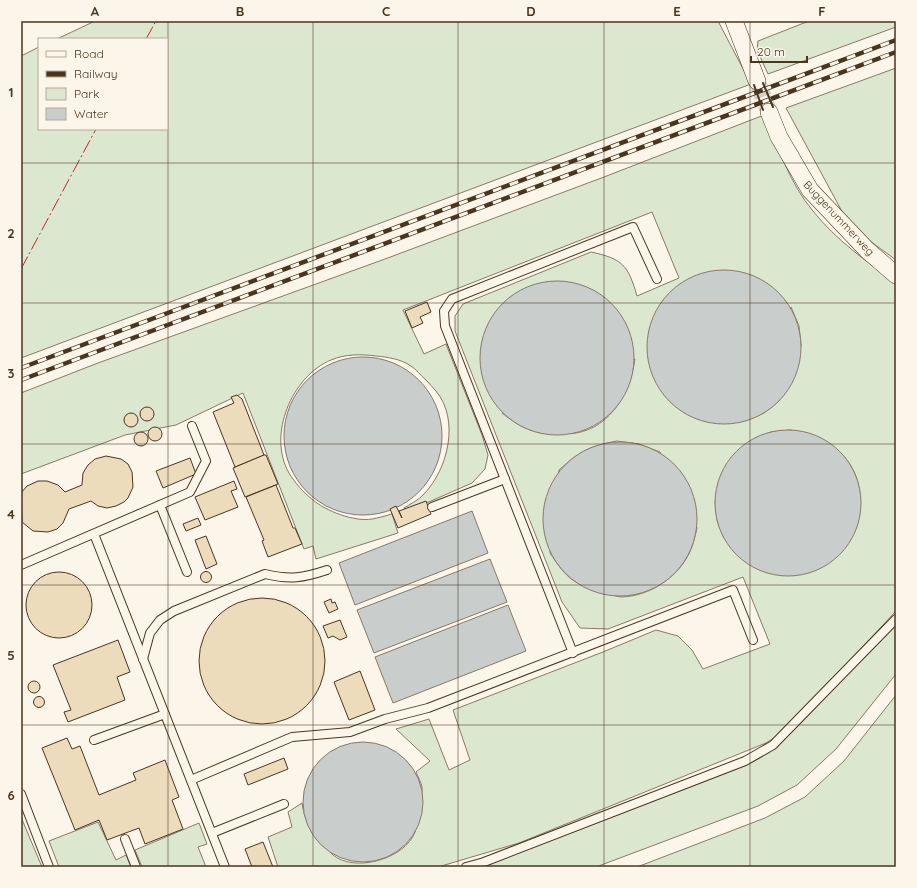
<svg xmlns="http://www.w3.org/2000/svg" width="917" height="888" font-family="Quicksand,sans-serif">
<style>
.green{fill:#dce7d0;stroke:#887966;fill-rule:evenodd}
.water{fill:#c9cecd;stroke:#887966}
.building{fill:#ecdcbc;stroke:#4a3520}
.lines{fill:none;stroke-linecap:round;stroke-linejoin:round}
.minor-tunnel{stroke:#d8cfc1;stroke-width:17;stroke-dasharray:17 8;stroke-linecap:butt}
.service-casing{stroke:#4a3520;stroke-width:10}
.minor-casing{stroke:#4a3520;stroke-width:18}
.service{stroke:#fbf6e9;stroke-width:8}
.minor{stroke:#fbf6e9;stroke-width:17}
.rail-casing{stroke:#4a3520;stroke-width:4.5}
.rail{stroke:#fbf6e9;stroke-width:3;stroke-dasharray:9;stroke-linecap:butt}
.wall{stroke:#4a3520;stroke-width:2}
.power{stroke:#c62828;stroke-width:1;stroke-dasharray:14 3 2 3;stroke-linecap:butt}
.grid{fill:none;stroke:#4a3520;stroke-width:1;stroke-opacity:0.55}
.labels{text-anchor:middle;stroke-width:3;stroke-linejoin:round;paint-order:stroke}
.street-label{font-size:11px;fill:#4a3520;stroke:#fbf6e9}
.neatline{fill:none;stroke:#4a3520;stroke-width:1.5}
.grid-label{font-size:13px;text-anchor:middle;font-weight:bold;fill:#4a3520}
</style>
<rect width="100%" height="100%" fill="#fbf6e9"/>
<g class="green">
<path d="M95 21H718L751 84 21 358V56L39 47V129H167V39H57Z"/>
<path d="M809 21H896V27L768 74 757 50 758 41Z"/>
<path d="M896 68V260L859 233 845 217 786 108Z"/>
<path d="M764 115C778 147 790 184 813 211 836 240 866 261 896 283V611L782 733 766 743 519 843 438 867H278L268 837 292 827 288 812 302 803C305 822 308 823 320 838 324 843 328 851 333 855 355 873 405 859 415 832 417 827 423 792 422 787 421 782 418 777 416 772L430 761 396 729 429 719 449 770 470 760 453 710 603 652 656 630 678 636 692 650 703 669 770 644 743 577 608 629 580 628 562 602 455 331V316L463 304 591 252C623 259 628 265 637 296L679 278 652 212 403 310 424 354 446 344 482 435 488 455 485 469 472 483 406 512 404 508C410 504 419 500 424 494 448 469 460 420 436 391 433 387 429 384 426 380 421 376 416 369 411 366 401 359 387 357 376 356 361 354 345 354 331 360 292 376 267 435 289 473 295 483 303 492 313 500 326 511 354 522 372 519 378 518 385 516 392 514L398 533 316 559 313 546 304 549 243 393 176 425 125 435 21 474V393L98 363 385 259 604 177ZM791 307 799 326 801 346 779 401 764 413 745 421ZM635 359C630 391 612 427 576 433 570 434 563 433 558 433 531 433 523 429 502 413ZM790 430C851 440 875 485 850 541L724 538 717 520 715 501 753 439 771 432ZM617 441 639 444 660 452 697 528C695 535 694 542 691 549 681 575 651 596 622 597 617 597 610 594 605 592 573 584 568 580 550 553L559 470C580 451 590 446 617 441Z"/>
<path d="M896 624V674L836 749 797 785 758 806 596 867H479L498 861 721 775 749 764 770 752 792 732Z"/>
<path d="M896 695V867H637L765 818 805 797 844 761Z"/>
<path d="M21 817 42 867H21Z"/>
<path d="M98 822 116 860 126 855 131 867H59L49 841Z"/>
<path d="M199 823 207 844 198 847 206 867H142L135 850Z"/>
</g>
<g class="water">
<circle cx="724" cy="347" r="77"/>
<circle cx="557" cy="358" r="77"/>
<circle cx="363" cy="436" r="79"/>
<circle cx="788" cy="503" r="73"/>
<circle cx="620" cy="519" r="77"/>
<path d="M472 511 488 553 355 605 339 563Z"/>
<path d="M490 559 507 602 374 653 357 610Z"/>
<path d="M508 605 526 651 393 703 375 657Z"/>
<circle cx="363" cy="802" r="60"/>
</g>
<g class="building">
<path d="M427 302 431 312 420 317 423 323 412 328 405 311Z"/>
<path d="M237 395 242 399 264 455 235 467 213 412 234 403 231 397Z"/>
<circle cx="147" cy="414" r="7"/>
<circle cx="131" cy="420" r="7"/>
<circle cx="155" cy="434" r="7"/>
<circle cx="141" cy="439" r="7"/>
<path d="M264 455H266L278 484 245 497 233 468Z"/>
<path d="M106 456 121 459 128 464 132 472 133 487 128 498 124 502 116 506 107 508 98 506 91 501 69 509 63 523 57 529 48 532 33 531 22 522 21 493 27 486 38 481H47L58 485 65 492 82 485 83 473 88 465 95 459Z"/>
<path d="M190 458 196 474 163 488 156 471Z"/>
<path d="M234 481 237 489 231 491 238 507 205 520 195 497Z"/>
<path d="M276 485 293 528H295L302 544 268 557 262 541 264 540 246 497Z"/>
<path d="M426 501 431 514 398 528 390 509 396 506 402 518 399 511Z"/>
<path d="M198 518 201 525 186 531 183 524Z"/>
<path d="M206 536 217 564 206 569 195 540Z"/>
<circle cx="206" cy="577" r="5.5"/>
<circle cx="59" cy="605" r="33"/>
<circle cx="262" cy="661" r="63"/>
<path d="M331 599 332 603 335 602 338 609 329 613 324 602Z"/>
<path d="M340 620 347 637 340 640 333 636 328 638 323 626Z"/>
<path d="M118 640 130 672 117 677 125 700 68 722 64 712 71 710 53 665Z"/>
<path d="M360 671 375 710 349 720 334 682Z"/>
<circle cx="34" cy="687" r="6"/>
<circle cx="39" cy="702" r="5.5"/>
<path d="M67 738 72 749 80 746 99 795 136 780 133 773 165 760 179 797 172 800 183 829 145 844 139 828 107 840 99 820 75 830 42 748Z"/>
<path d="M284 758 288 769 248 785 244 774Z"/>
<path d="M263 842 273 867H252L245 849Z"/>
</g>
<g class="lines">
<path class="minor-tunnel" d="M757 81 769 112"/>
<defs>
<g id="service">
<path d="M160 505 187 572"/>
<path d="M432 507 505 479"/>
<path d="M94 534 225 867"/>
<path d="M21 565 190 492 206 461 192 426"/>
<path d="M573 653 445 326 444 311 452 299 633 227 657 279"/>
<path d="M143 659 150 633 160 620 174 611 265 574C290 580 303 578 327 570"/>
<path d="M94 740 165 714"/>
<path d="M191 780 292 737 350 732 385 719 428 708 733 590 753 640"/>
<path d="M21 794 49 867"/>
<path d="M212 833 284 804"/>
<path d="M125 839 136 867"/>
<path d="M466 867 484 862 745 761 773 745 896 619"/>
</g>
<g id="minor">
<path d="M734 21 757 81"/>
<path d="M769 112 779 137 810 190 867 250 896 275"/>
</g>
</defs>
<use href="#service" class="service-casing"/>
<use href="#minor" class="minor-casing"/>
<use href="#service" class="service"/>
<use href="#minor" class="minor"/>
<defs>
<g id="rail">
<path d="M21 368 896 40"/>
<path d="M21 380 896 52"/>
</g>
</defs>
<use href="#rail" class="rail-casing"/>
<use href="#rail" class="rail"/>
<g class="wall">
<path d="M763 83 773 107"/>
<path d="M754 85 763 110"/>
</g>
<g class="power">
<path d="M146 39 156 21"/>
<path d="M21 269 96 129"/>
</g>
</g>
<path class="grid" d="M168 21V867M313 21V867M458 21V867M604 21V867M750 21V867M21 163H896M21 303H896M21 444H896M21 585H896M21 725H896"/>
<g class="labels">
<g class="street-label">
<text transform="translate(839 218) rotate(47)" y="4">Buggenummerweg</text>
</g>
</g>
<rect width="917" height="888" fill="none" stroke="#fbf6e9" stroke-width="44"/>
<rect x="38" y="38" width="130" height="92" fill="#fbf6e9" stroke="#b4a999"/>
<rect x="46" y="51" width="20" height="6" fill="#fbf6e9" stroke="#b4a999"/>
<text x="74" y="58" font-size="12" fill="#4a3520">Road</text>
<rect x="46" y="71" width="20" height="6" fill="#4a3520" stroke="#b4a999"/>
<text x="74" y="78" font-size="12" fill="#4a3520">Railway</text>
<rect x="46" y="88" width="20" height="12" fill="#dce7d0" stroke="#b4a999"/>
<text x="74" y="98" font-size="12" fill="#4a3520">Park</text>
<rect x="46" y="108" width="20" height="12" fill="#c9cecd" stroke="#b4a999"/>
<text x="74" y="118" font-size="12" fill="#4a3520">Water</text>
<path d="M751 56v6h56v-6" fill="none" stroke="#4a3520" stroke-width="2"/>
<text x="757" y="56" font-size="12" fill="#4a3520" stroke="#fbf6e9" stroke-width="3" paint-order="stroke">20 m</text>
<rect x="22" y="22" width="873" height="844" class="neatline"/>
<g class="grid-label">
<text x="95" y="16">A</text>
<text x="240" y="16">B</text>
<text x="386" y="16">C</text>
<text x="531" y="16">D</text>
<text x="677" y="16">E</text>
<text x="822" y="16">F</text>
<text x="11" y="97">1</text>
<text x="11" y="238">2</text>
<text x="11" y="378">3</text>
<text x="11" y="519">4</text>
<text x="11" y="660">5</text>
<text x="11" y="800">6</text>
</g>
</svg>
